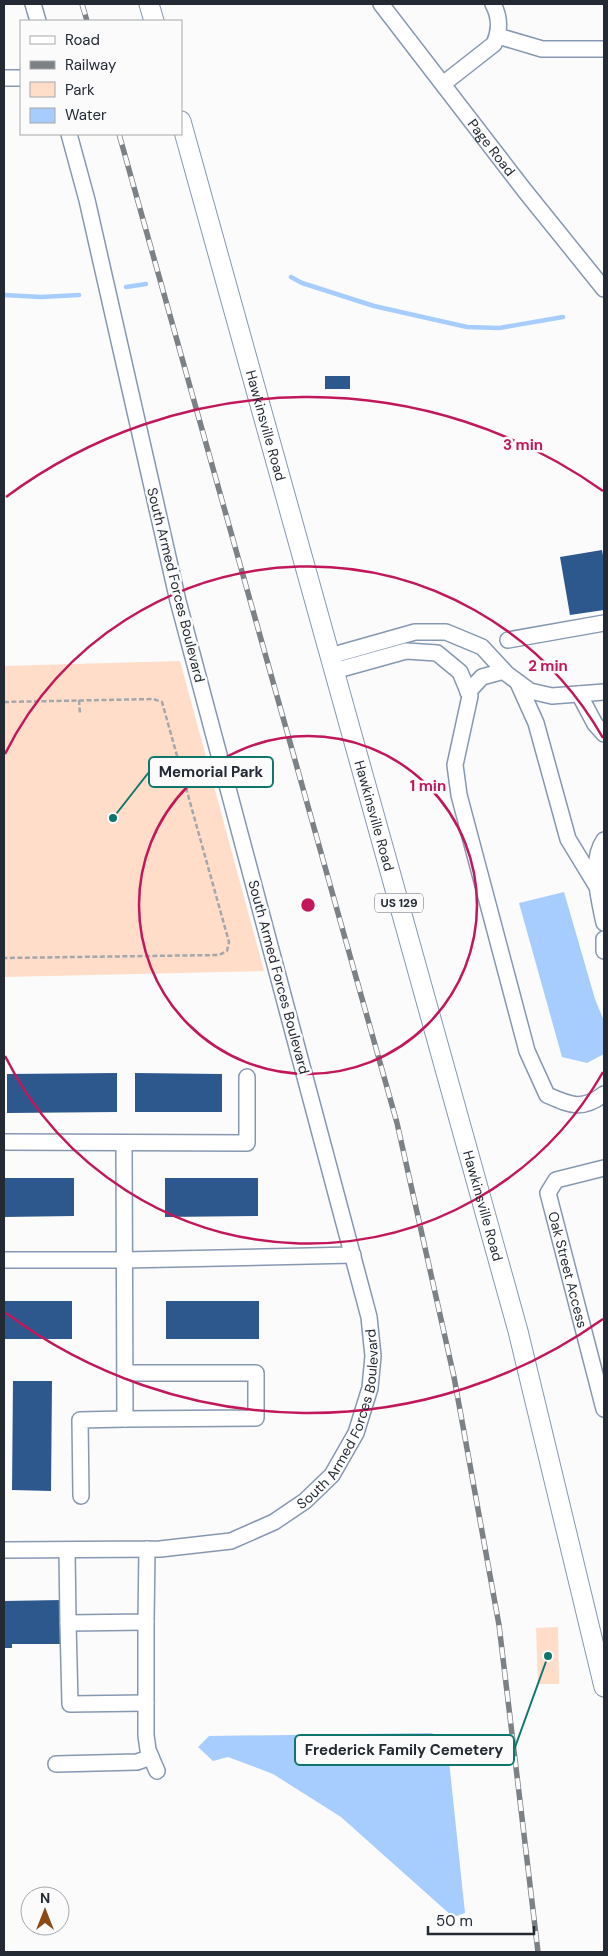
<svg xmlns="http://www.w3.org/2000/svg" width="608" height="1956" font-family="'DM Sans',sans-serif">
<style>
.green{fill:#ffddc8}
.water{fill:#a7cdfe}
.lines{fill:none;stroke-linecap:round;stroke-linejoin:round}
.stream{stroke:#a7cdfe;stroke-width:4.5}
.building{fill:#2d588e}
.minor-casing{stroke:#8698b1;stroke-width:18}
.major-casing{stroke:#8698b1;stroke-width:21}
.path{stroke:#a4a7ab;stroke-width:2.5;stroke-dasharray:5 2.5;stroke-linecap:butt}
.minor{stroke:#fff;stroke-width:15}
.major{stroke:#fff;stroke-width:19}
.rail-casing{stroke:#7c8186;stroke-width:5.5}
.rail{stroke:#fbfbfb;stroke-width:4;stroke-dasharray:11;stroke-linecap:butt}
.ring{fill:none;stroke:#c2185b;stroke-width:2.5}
.labels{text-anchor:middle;stroke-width:5;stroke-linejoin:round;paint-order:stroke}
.shield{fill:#fbfbfb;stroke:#646970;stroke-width:1}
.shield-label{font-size:12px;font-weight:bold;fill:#232a34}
.street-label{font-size:14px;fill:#232a34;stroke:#fbfbfb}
.centre{fill:#c2185b;stroke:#fbfbfb;stroke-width:2.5}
.ring-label{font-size:15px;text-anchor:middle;font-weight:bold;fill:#c2185b;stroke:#fbfbfb;stroke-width:5;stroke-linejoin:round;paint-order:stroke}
.leader{fill:none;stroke:#0f766e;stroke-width:2}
.callout-dot{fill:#0f766e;stroke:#fbfbfb;stroke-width:2}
.callout{fill:#fbfbfb;stroke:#0f766e;stroke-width:2}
.callout-label{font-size:15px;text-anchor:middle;font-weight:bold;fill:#232a34}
</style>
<rect width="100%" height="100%" fill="#fbfbfb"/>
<g class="green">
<path d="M180 661 264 971 4 977V666Z"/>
<path d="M558 1627 559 1684H538L536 1628Z"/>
</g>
<g class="water">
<path d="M564 892 595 999 604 1021V1054L587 1063 562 1057 519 903Z"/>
<path d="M432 1733 445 1744 449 1761 465 1913 453 1917 341 1817 273 1774 228 1757 213 1761 198 1747 209 1736Z"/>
</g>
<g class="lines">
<g class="stream">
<path d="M291 277 302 283 374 306 467 327 499 328 563 317"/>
<path d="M126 287 146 284"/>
<path d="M4 295 41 297 79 295"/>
</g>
</g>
<g class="building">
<rect x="325" y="376" width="25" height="13"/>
<path d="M602 550 604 561V610L570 615 560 557Z"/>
<path d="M117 1073V1112L7 1113V1074Z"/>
<path d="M135 1073 222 1074V1112H135Z"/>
<path d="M4 1178H74V1216L4 1217Z"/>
<path d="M165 1178H258V1216L165 1217Z"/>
<rect x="4" y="1301" width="68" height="38"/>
<rect x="166" y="1301" width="93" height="38"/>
<path d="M13 1381H52L51 1491 12 1490Z"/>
<path d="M62 1600V1644H12V1648H4V1601Z"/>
</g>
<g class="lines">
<defs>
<g id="minor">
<path d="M33 4 38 21"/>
<path id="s1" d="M381 4 525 191 604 289"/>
<path d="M498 36 542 49H604"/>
<path d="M4 78H21"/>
<path d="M443 84 494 44C500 31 500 17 493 4"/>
<path d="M508 640 604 623"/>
<path d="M330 656 415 632H446L482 647 507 674 530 691 552 696 604 692"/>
<path d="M334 671 406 651 437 653 460 672 470 696 455 765 459 795 527 1051 547 1095C570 1105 582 1111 604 1094"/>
<path d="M518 683 536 723 568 839 596 885"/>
<path d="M468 692 482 677 504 671"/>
<path d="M579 694 595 724 604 734"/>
<path d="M604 840C589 862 599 899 604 923"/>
<path d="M604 939V951"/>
<path d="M4 1142 247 1143V1077"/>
<path id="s2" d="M604 1168 556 1180 548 1193 604 1409"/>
<path d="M4 1260H125L353 1255"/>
<path d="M125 1373H256V1418L125 1419"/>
<path d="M81 1496 80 1420 125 1419 124 1144"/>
<path id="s3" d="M4 1550 160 1549 231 1541 274 1522 305 1501 332 1475 356 1433 370 1388 373 1356 369 1317 178 601 87 200 69 134"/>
<path d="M67 1550 68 1623 146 1622 147 1549"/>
<path d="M146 1622V1735L148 1750 157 1771"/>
<path d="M68 1623 70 1704 146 1703"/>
<path d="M56 1764 137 1762 151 1757"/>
</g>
<g id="major">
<path d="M149 4 154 21"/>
<path id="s4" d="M181 121 518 1331 604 1687"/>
</g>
</defs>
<use href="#minor" class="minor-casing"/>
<use href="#major" class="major-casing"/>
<g class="path">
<path d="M79 700 80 714"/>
<path d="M4 702 153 699 162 702 229 942 227 951 219 955 4 958"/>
</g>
<use href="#minor" class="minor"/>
<use href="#major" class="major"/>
<defs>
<g id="rail">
<path d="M82 4 87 21"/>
<path d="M119 134 397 1123 454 1377 499 1625 538 1952"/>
</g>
</defs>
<use href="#rail" class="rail-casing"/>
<use href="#rail" class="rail"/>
</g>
<g class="ring">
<circle cx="308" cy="905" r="169"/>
<path d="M603 1072A339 339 0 0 1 5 1056M5 754A339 339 0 0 1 603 738"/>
<path d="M603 1319A508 508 0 0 1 6 1313M6 497A508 508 0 0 1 603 491"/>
</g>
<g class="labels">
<rect class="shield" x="375" y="893.5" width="48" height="19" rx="4"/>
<g class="shield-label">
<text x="399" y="907">US 129</text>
</g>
<g class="street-label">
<text dy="5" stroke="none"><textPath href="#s1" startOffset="181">Page Road</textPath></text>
<text dy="5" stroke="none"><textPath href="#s4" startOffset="316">Hawkinsville Road</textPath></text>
<text transform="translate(176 585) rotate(76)" y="5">South Armed Forces Boulevard</text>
<text dy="5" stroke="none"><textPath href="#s4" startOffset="721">Hawkinsville Road</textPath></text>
<text transform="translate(279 977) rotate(75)" y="5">South Armed Forces Boulevard</text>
<text dy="5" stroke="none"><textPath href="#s4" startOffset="1126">Hawkinsville Road</textPath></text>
<text dy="5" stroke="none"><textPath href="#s2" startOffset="144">Oak Street Access</textPath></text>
<text dy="5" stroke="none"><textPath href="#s3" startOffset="404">South Armed Forces Boulevard</textPath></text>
</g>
</g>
<circle cx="308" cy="905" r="8" class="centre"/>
<g class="ring-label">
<text x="523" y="450">3 min</text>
<text x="548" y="671">2 min</text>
<text x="428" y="791">1 min</text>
</g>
<path class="leader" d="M113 818L149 772M548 1656L514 1750"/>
<g class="callout-dot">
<circle cx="113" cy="818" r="5"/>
<circle cx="548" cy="1656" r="5"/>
</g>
<g class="callout">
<rect x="149" y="757" width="124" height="30" rx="5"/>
<rect x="295" y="1735" width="219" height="30" rx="5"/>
</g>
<g class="callout-label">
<text x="211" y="777">Memorial Park</text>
<text x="404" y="1755">Frederick Family Cemetery</text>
</g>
<rect width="608" height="1956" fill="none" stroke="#232a34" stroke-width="10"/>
<rect x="20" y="20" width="162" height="115" fill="#fbfbfb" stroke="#a5a7ab"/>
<rect x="30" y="36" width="25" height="8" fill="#ffffff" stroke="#a5a7ab"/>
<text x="65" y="45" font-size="15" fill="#232a34">Road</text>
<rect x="30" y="61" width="25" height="8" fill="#7c8186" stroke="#a5a7ab"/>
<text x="65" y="70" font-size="15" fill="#232a34">Railway</text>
<rect x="30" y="82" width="25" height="15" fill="#ffddc8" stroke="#a5a7ab"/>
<text x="65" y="95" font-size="15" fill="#232a34">Park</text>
<rect x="30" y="108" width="25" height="15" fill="#a7cdfe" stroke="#a5a7ab"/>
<text x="65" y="120" font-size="15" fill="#232a34">Water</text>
<g transform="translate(45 1911)"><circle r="24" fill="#fbfbfb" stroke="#a5a7ab"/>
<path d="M0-4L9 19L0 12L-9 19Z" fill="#8a4915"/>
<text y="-8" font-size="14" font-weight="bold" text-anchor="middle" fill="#232a34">N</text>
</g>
<path d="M428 1926v8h106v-8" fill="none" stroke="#232a34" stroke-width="2.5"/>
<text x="436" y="1926" font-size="15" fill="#232a34" stroke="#fbfbfb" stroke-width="4" paint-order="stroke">50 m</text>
</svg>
